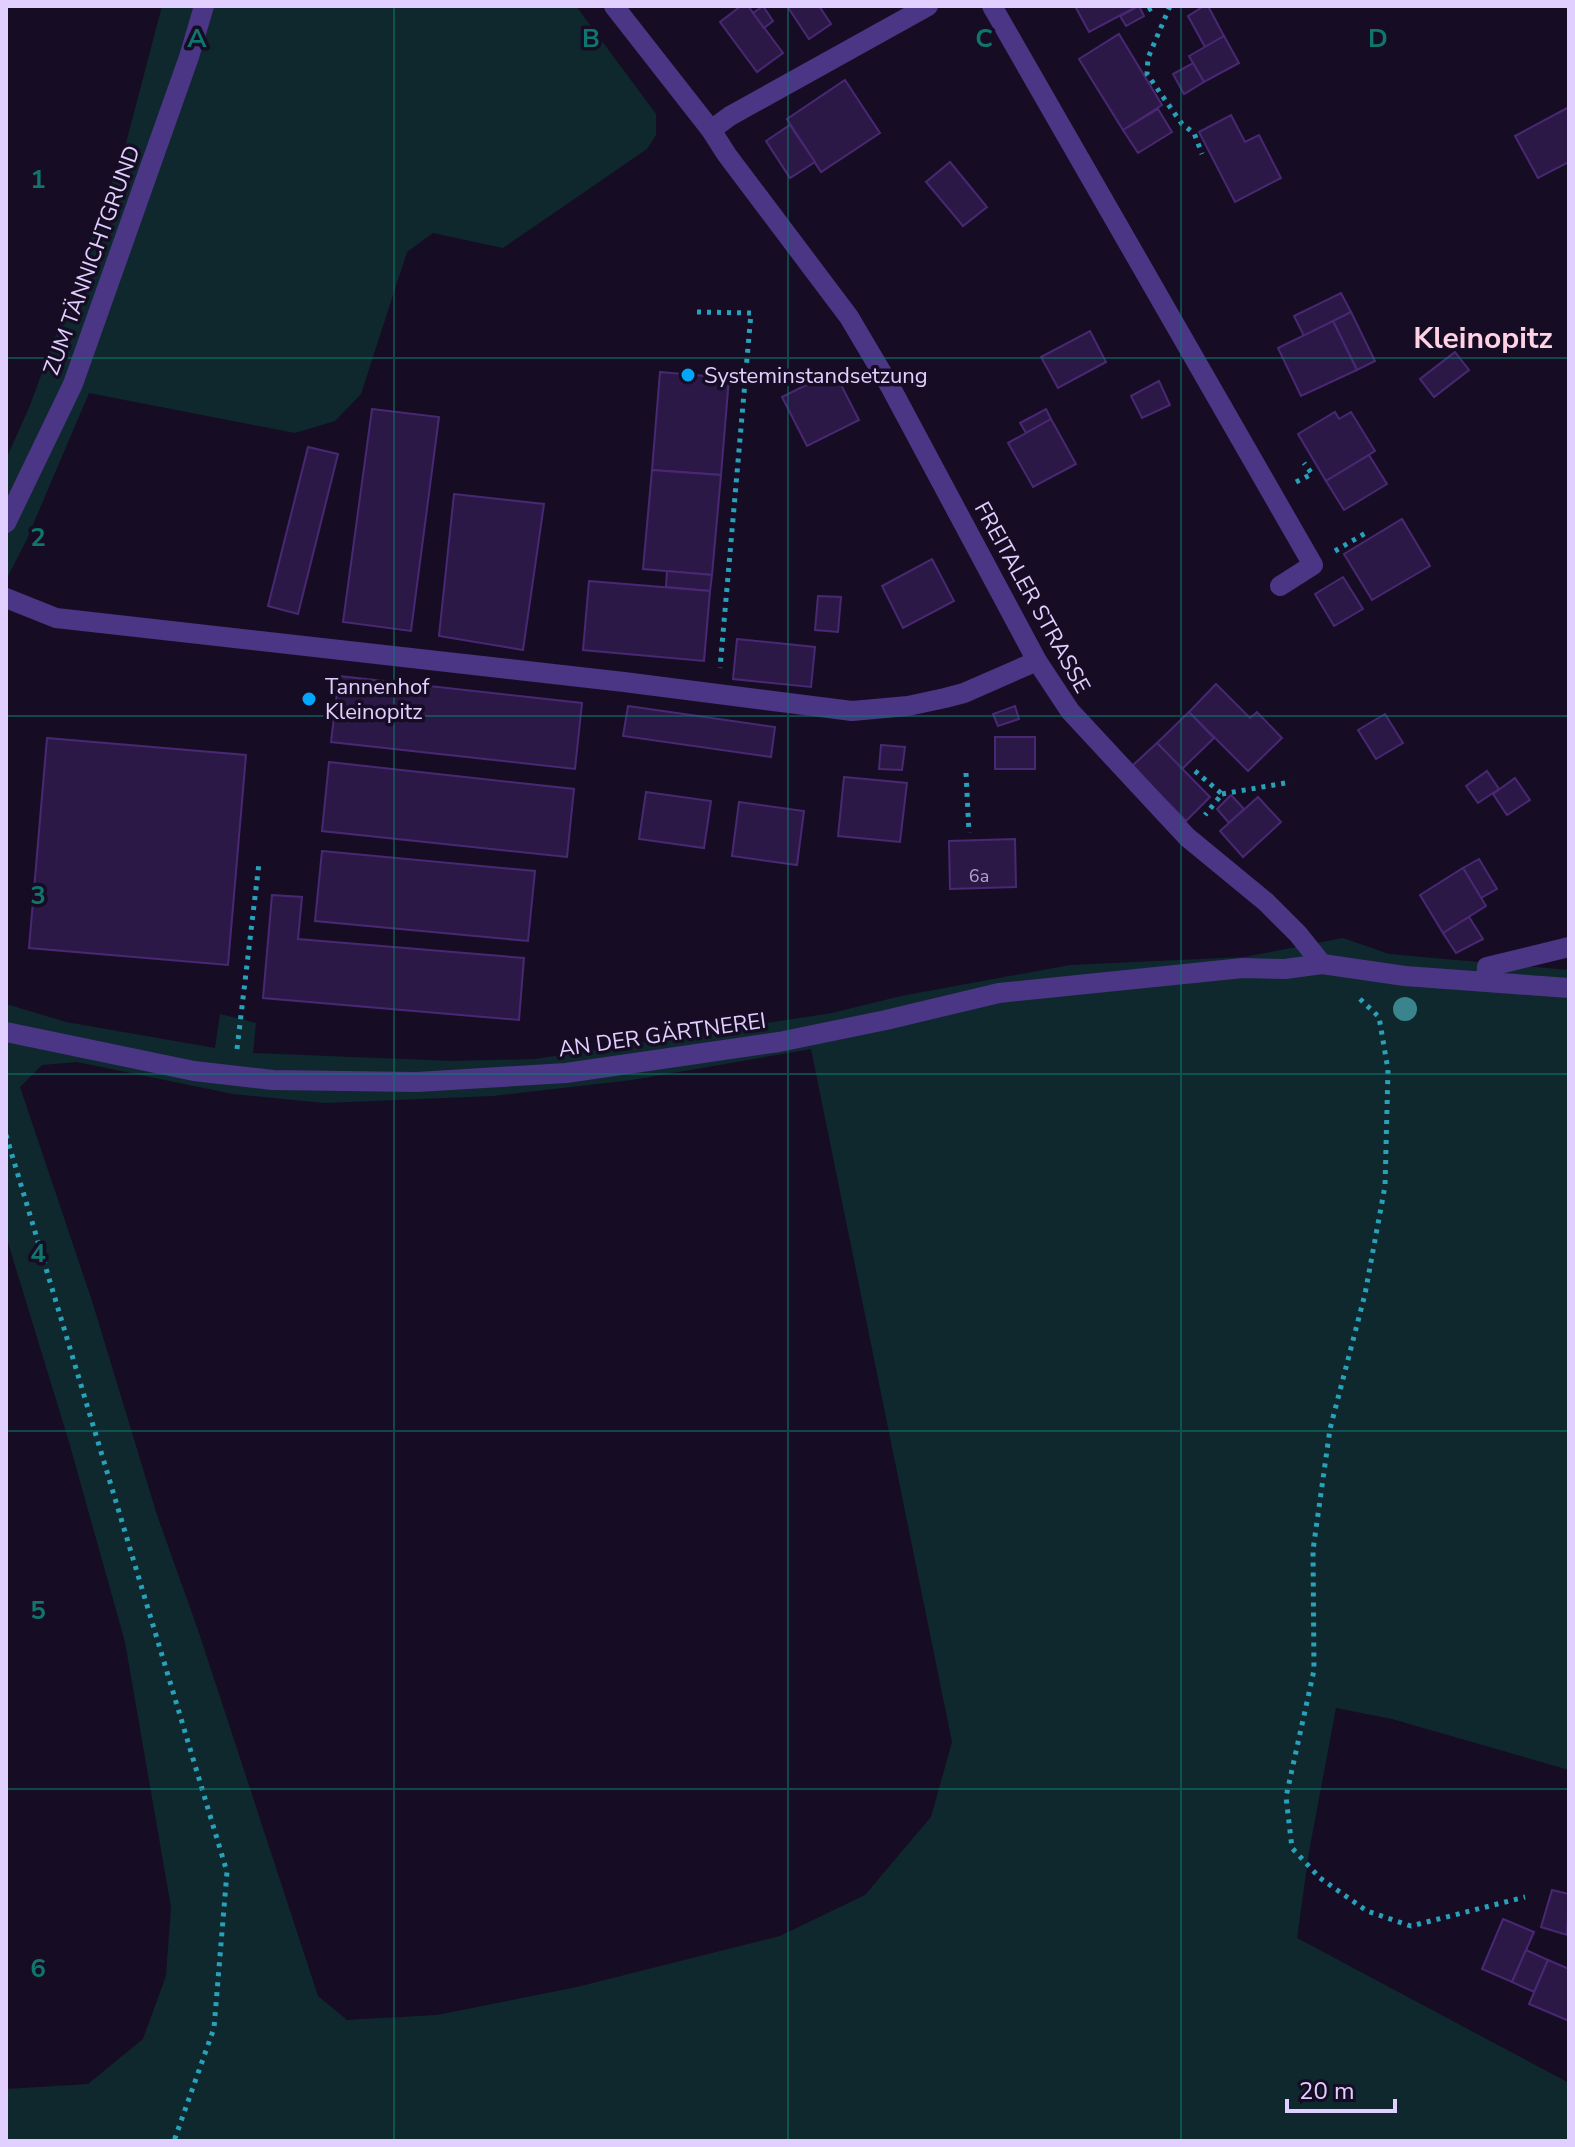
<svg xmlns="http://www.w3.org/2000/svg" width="1575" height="2147" font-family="'Nunito Sans',sans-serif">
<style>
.green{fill:#0f282e;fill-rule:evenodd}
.building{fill:#2c1846;stroke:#492873;stroke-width:2}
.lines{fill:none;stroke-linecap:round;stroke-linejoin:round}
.path{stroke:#28a1bb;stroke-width:5;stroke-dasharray:4 6;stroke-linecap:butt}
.minor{stroke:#4b3585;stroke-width:20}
.tree{fill:#39848d}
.grid{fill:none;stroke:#0f766e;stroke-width:2;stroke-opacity:0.55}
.poi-dot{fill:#00a7fa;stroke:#160d24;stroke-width:3}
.labels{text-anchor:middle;stroke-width:7;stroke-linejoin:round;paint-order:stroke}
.number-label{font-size:18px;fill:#b3a1d1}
.street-label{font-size:22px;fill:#e0cfff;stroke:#160d24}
.poi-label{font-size:22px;fill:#e0cfff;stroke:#160d24;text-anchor:start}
.district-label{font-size:30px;font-weight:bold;fill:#ffd1e4;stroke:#160d24}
.grid-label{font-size:26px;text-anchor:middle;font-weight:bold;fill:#0f766e;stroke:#160d24;stroke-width:7;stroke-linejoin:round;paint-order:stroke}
</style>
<rect width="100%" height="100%" fill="#160d24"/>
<g class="green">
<path d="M162 6H576L656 114V135L647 149 503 248 433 233 407 252 361 394 335 421 295 433 89 393 26 541 6 580V459L29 408 125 147Z"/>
<path d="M1343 938 1389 954 1569 970V1770L1392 1719 1336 1708 1309 1852 1297 1938 1569 2083V2141H6V2089L88 2084 143 2039 166 1976 171 1907 125 1642 69 1442 6 1236V1004L66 1022 215 1048 220 1014 256 1023 253 1053 452 1061 535 1059 832 1013 901 996 1070 965 1244 957ZM811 1049 952 1742 931 1817 865 1895 780 1936 577 1987 437 2015 347 2020 318 1996 199 1633 157 1515 92 1301 20 1087 42 1065 77 1062 233 1094 325 1103 493 1096 632 1080Z"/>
</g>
<g class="building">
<path d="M741 6H748L783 53 757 72 720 22Z"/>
<path d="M763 6 773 21 764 28 753 13Z"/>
<path d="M787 6H819L831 24 809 39Z"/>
<path d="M1075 6H1138L1089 32Z"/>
<path d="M1139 6 1144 16 1126 26 1120 16Z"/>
<path d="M1204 6H1208L1224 36 1205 47 1188 16Z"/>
<path d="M1119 34 1162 105 1123 130 1079 59Z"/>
<path d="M1224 36 1239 63 1204 82 1189 56Z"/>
<path d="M1193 63 1204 82 1184 94 1173 74Z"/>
<path d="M845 80 880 133 821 172 787 119Z"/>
<path d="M1569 107V162L1538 178 1515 136Z"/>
<path d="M1158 109 1172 132 1138 153 1123 130Z"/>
<path d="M1231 115 1245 142 1259 135 1281 178 1235 202 1199 132Z"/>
<path d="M790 125 815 162 790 178 766 141Z"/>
<path d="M950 162 987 207 963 226 926 182Z"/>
<path d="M1341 293 1351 312 1304 336 1294 316Z"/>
<path d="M1351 312 1375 361 1357 370 1333 321Z"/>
<path d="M1333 321 1357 370 1301 396 1278 348Z"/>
<path d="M1090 331 1106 362 1058 388 1041 357Z"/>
<path d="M1455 352 1469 370 1434 397 1420 379Z"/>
<path d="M834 371 859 420 807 446 782 397Z"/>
<path d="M660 372 729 378 721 475 652 470Z"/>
<path d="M1159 381 1170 405 1142 418 1131 396Z"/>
<path d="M372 409 439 417 411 631 343 622Z"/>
<path d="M1046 409 1051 419 1026 433 1020 423Z"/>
<path d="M1335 412 1339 419 1351 412 1375 451 1326 481 1298 434Z"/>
<path d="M1051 419 1076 464 1033 487 1008 443Z"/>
<path d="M308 447 338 454 298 614 268 606Z"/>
<path d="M1369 455 1387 484 1344 510 1326 481Z"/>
<path d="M652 470 721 475 712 575 643 569Z"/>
<path d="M454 494 544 504 523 650 439 636Z"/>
<path d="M1402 519 1430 566 1372 600 1344 554Z"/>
<path d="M932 559 954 601 903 628 882 586Z"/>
<path d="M667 571 712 575 710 591 666 587Z"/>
<path d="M1343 577 1363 609 1334 626 1315 594Z"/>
<path d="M589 581 710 591 704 661 583 650Z"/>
<path d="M818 596 841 597 838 632 815 630Z"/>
<path d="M737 639 815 647 811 687 733 679Z"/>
<path d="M339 676 582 703 575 769 331 742Z"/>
<path d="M1216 684 1250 718 1257 712 1282 738 1248 771 1189 712Z"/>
<path d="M628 706 775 727 771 757 623 736Z"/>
<path d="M1015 706 1019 719 998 726 993 714Z"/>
<path d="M1189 712 1214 738 1182 769 1157 743Z"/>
<path d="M1385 714 1403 743 1376 759 1358 730Z"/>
<rect x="995" y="737" width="40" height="32"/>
<path d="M47 738 246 755 228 965 29 948Z"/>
<path d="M1157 743 1210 797 1186 821 1132 766Z"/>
<path d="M881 745 905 747 902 770 879 769Z"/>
<path d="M329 762 574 789 567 857 322 831Z"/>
<path d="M1487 771 1499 789 1478 803 1466 786Z"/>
<path d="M844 777 907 783 900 842 838 836Z"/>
<path d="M1515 778 1530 800 1507 815 1493 794Z"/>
<path d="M646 792 711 801 704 848 639 839Z"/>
<path d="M1231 795 1244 809 1229 823 1217 809Z"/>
<path d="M1258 797 1281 822 1243 857 1220 831Z"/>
<path d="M739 802 804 811 797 865 732 856Z"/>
<path d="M1015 839 1016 887 950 889 949 841Z"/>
<path d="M322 851 535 871 528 941 315 921Z"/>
<path d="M1479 859 1497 889 1481 898 1463 868Z"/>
<path d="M1463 868 1486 906 1443 933 1420 895Z"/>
<path d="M272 895 302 897 298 939 524 958 519 1020 263 998Z"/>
<path d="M1469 917 1483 939 1456 953 1443 933Z"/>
<path d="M1552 1890 1569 1894 1567 1935 1541 1927Z"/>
<path d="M1503 1919 1534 1932 1512 1982 1482 1969Z"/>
<path d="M1526 1950 1548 1960 1534 1992 1512 1982Z"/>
<path d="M1548 1960 1569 1969V2021L1529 2004Z"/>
</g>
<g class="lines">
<g class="path">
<path d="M1170 6 1148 58 1147 74 1182 124 1194 133 1202 154"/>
<path d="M1148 10 1156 6"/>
<path d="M697 312 751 313 720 668"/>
<path d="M1296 482 1312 474 1304 463"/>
<path d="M1335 551 1369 531"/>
<path d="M1195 771 1222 794 1205 815"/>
<path d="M966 773 969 833"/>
<path d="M1222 794 1291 782"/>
<path d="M1360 999 1379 1017 1388 1070 1385 1186 1365 1294 1330 1429 1313 1550 1314 1670 1286 1797 1292 1848 1320 1878 1367 1911 1411 1926 1525 1897"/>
<path d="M237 1049 259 863"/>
<path d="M6 1135 227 1872 214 2028 174 2141"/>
</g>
<g class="minor">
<path d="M614 6 711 130 727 155 849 317 891 388 1037 661 1070 711 1187 837 1266 902 1298 934 1322 964"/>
<path d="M992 6 1313 565 1280 586"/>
<path d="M711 130 730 116 928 6"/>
<path d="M6 523 73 384 189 57 204 6"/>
<path d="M6 598 56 618 624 682 852 711 908 706 945 698 964 693 1037 661"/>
<path d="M1486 981 1487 967 1569 947"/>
<path d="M6 1032 194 1071 273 1080 417 1082 566 1073 779 1042 886 1020 999 993 1243 968 1285 969 1322 964 1405 976 1569 988"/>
</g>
</g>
<circle class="tree" cx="1405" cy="1009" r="12"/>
<path class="grid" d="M394 6V2141M788 6V2141M1181 6V2141M6 358H1569M6 716H1569M6 1074H1569M6 1431H1569M6 1789H1569"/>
<g class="poi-dot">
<circle cx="688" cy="375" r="8"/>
<circle cx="309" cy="699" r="8"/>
</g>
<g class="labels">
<g class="number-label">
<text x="979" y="882">6a</text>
</g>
<g class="street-label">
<text transform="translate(91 260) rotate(-70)" y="8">ZUM TÄNNICHTGRUND</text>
<text transform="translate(1033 597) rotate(61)" y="8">FREITALER STRASSE</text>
<text transform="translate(662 1034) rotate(-8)" y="8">AN DER GÄRTNEREI</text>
</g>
<g class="poi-label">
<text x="704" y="383">Systeminstandsetzung</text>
<text x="325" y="694">Tannenhof<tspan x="325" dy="25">Kleinopitz</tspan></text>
</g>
<g class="district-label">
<text x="1483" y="348">Kleinopitz</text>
</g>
</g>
<g class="grid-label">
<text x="197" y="47">A</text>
<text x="591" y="47">B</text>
<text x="984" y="47">C</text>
<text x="1378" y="47">D</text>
<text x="38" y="188">1</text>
<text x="38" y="546">2</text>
<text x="38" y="904">3</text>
<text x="38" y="1262">4</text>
<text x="38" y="1619">5</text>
<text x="38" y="1977">6</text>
</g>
<rect width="1575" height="2147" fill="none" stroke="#e0cfff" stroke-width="16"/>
<path d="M1287 2099v12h108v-12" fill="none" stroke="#e0cfff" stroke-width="4"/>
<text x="1299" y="2099" font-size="24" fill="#e0cfff" stroke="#160d24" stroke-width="6" paint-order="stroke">20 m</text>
</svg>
